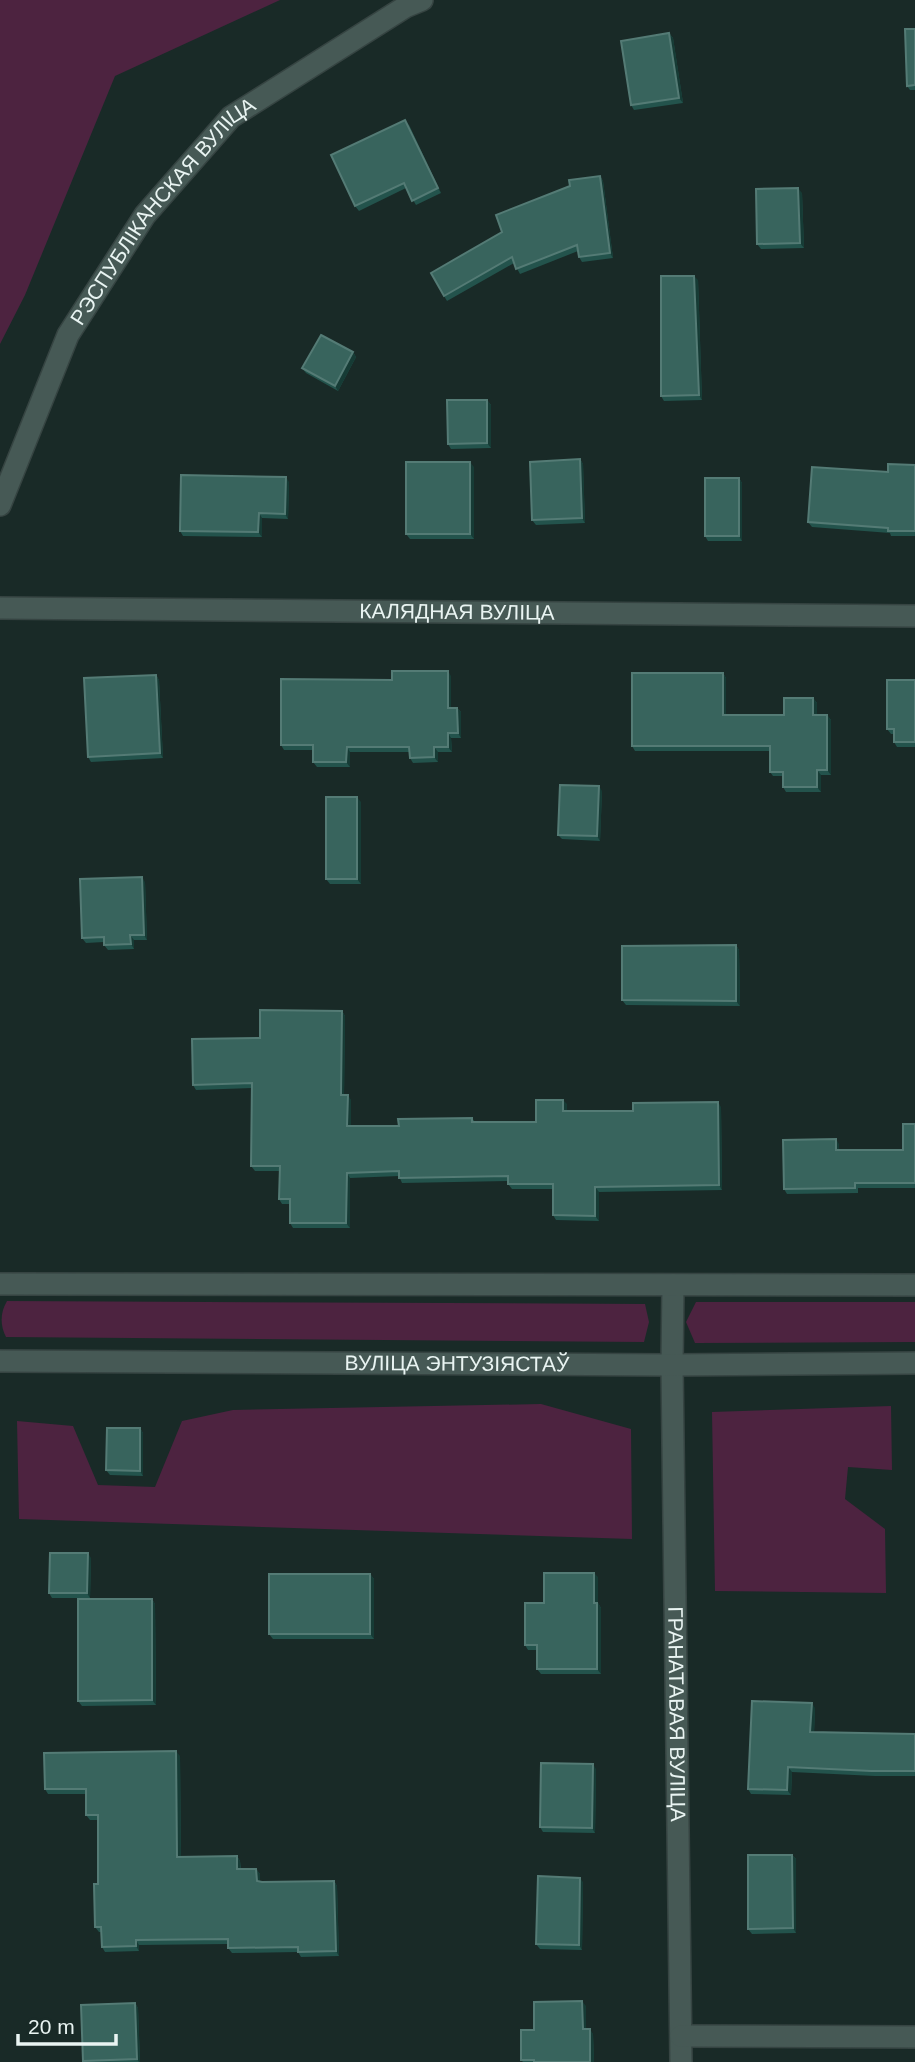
<svg xmlns="http://www.w3.org/2000/svg" width="915" height="2062" font-family="Arial,sans-serif">
<style>
.green{fill:#4d2340}
.lines{fill:none;stroke-linecap:round;stroke-linejoin:round}
.minor-casing{stroke:#364442;stroke-width:24}
.tertiary-casing{stroke:#364442;stroke-width:24}
.minor{stroke:#465955;stroke-width:21}
.tertiary{stroke:#465955;stroke-width:21}
.wall{fill:#23534c}
.shaded-wall{fill:#163b35}
.building{fill:#38645d;stroke:#547b75;stroke-width:2}
.labels{text-anchor:middle;stroke-width:7;stroke-linejoin:round;paint-order:stroke}
.street-label{font-size:21px;fill:#e9f4f2;stroke:#192a27}
</style>
<rect width="100%" height="100%" fill="#192a27"/>
<g class="green">
<path d="M0 0H280L115 76 25 295 0 344Z"/>
<path d="M7 1301 645 1304 649 1322 644 1342 6 1337C0 1325 0 1313 7 1301Z"/>
<path d="M696 1302H915V1342L695 1343 686 1322Z"/>
<path d="M541 1404 631 1429 632 1539 19 1519 17 1421 73 1426 98 1485 155 1487 182 1421 233 1410Z"/>
<path d="M891 1406 892 1470 848 1467 845 1499 885 1529 886 1593 715 1591 712 1412Z"/>
</g>
<g class="lines">
<defs>
<g id="minor">
<path id="s1" d="M0 505 68 335 145 215 231 117 405 7 422 0"/>
<path id="s2" d="M0 608 915 616"/>
<path id="s3" d="M673 1285 672 1365 681 2062"/>
<path d="M681 2036 915 2037"/>
</g>
<g id="tertiary">
<path d="M0 1284 915 1285"/>
<path id="s4" d="M0 1361 672 1365 915 1363"/>
</g>
</defs>
<use href="#minor" class="minor-casing"/>
<use href="#tertiary" class="tertiary-casing"/>
<use href="#minor" class="minor"/>
<use href="#tertiary" class="tertiary"/>
</g>
<g class="wall">
<path d="M915 29V90H910L907 86Z"/>
<path d="M669 33 673 38 683 103 634 110 631 105Z"/>
<path d="M409 125 441 193 416 205 406 188 359 211 355 206Z"/>
<path d="M600 176 603 181 613 258 582 262 579 257 578 251 520 274 514 263 447 301 444 296Z"/>
<path d="M802 193 804 248 761 249 757 244Z"/>
<path d="M698 280 702 400 664 401 661 396Z"/>
<path d="M353 352 356 357 338 391 306 373 302 368Z"/>
<path d="M487 400 491 405V448L451 449 448 444Z"/>
<path d="M580 459 583 464 585 523 536 525 532 520Z"/>
<path d="M915 465V536H891L890 533 812 527 808 522 888 472Z"/>
<path d="M474 467V539H410L406 534Z"/>
<path d="M739 478 742 483V541H708L705 536Z"/>
<path d="M289 482 288 519 262 518V537L183 536 180 531Z"/>
<path d="M723 673 726 678V715H784L813 698 817 703V715H827L831 720V775H821V792H786L783 787V776H773L770 772V751H635L632 746Z"/>
<path d="M156 675 159 680 163 758 91 762 88 757Z"/>
<path d="M451 676V708H457L461 712V738H451L452 752H438V762L413 763 410 758 409 752H350V767H317L313 762V750H284L281 745 392 680Z"/>
<path d="M915 680V747H897L894 742V734H891L887 729Z"/>
<path d="M602 791 600 841 562 839 558 835Z"/>
<path d="M361 802V884H330L326 879Z"/>
<path d="M145 882 147 940H134V949L108 950 104 945V942L86 943 82 938Z"/>
<path d="M736 945 739 950 740 1006 626 1005 622 1000Z"/>
<path d="M342 1011 345 1016 344 1095 351 1100V1126H399L472 1118 475 1122H536L567 1104V1111H633L721 1107 722 1190 599 1192V1221L556 1220 553 1215V1189H512L508 1184V1181L402 1183 399 1176 350 1178V1228H293L290 1223V1204H282L279 1199V1171H255L251 1166 252 1088 196 1090 193 1085 260 1038Z"/>
<path d="M915 1124V1188H858V1193L787 1194 784 1189 839 1144V1150H903Z"/>
<path d="M140 1428 143 1433V1476L110 1475 106 1470Z"/>
<path d="M91 1558 90 1598H52L49 1593Z"/>
<path d="M370 1574 374 1579V1639H273L269 1634Z"/>
<path d="M598 1577V1603L601 1608V1674H541L537 1669V1650H528L525 1645 544 1603Z"/>
<path d="M152 1599 155 1604 156 1705 82 1706 78 1701Z"/>
<path d="M815 1708 814 1732 915 1734V1776H875L792 1772 791 1795 751 1794 748 1789Z"/>
<path d="M180 1756 181 1857 237 1856 240 1861 241 1869H256L260 1874V1881H334L337 1886 339 1956 301 1957 298 1952 232 1953 228 1948V1944L139 1945V1951L105 1952 102 1947 101 1932H99L95 1927 98 1884V1820H90L86 1815V1794H48L45 1789Z"/>
<path d="M596 1769 595 1833 543 1832 540 1827Z"/>
<path d="M792 1855 796 1859V1933L752 1934 748 1929Z"/>
<path d="M583 1882 582 1950 540 1949 536 1944Z"/>
<path d="M135 2003 138 2008 140 2062H83Z"/>
<path d="M586 2006V2029L593 2034 594 2062H523L521 2060 534 2030Z"/>
</g>
<g class="shaded-wall">
<path d="M669 33 673 38 683 103 679 98Z"/>
<path d="M405 120 409 125 441 193 438 188Z"/>
<path d="M600 176 603 181 613 258 610 253Z"/>
<path d="M798 188 802 193 804 248 800 243Z"/>
<path d="M694 276 698 280 702 400 699 395Z"/>
<path d="M353 352 356 357 338 391 335 386Z"/>
<path d="M487 400 491 405V448L487 443Z"/>
<path d="M580 459 583 464 585 523 582 518Z"/>
<path d="M470 462 474 467V539L470 534Z"/>
<path d="M286 477 289 482 288 519 285 514Z"/>
<path d="M739 478 742 483V541L739 536Z"/>
<path d="M259 513 262 518V537L258 532Z"/>
<path d="M448 671 451 676V712L448 708Z"/>
<path d="M723 673 726 678V720L723 715Z"/>
<path d="M156 675 159 680 163 758 160 753Z"/>
<path d="M813 698 817 703V720L813 715Z"/>
<path d="M457 708 461 712V738L458 733Z"/>
<path d="M827 715 831 720V775L827 770Z"/>
<path d="M448 733 451 738 452 752 448 747Z"/>
<path d="M347 747 350 752V767L346 762Z"/>
<path d="M434 747 438 752V762L434 757Z"/>
<path d="M817 770 821 775V792L817 787Z"/>
<path d="M599 786 602 791 600 841 597 836Z"/>
<path d="M357 797 361 802V884L357 879Z"/>
<path d="M142 877 145 882 147 940 144 935Z"/>
<path d="M130 935 134 940V949L131 944Z"/>
<path d="M736 945 739 950 740 1006 736 1001Z"/>
<path d="M342 1011 345 1016 344 1100 341 1095Z"/>
<path d="M348 1095 351 1100V1131L347 1126Z"/>
<path d="M563 1100 567 1104V1116L563 1111Z"/>
<path d="M718 1102 721 1107 722 1190 719 1185Z"/>
<path d="M836 1139 839 1144V1155L836 1150Z"/>
<path d="M347 1173 350 1178V1228L346 1223Z"/>
<path d="M595 1187 599 1192V1221L595 1216Z"/>
<path d="M140 1428 143 1433V1476L140 1471Z"/>
<path d="M88 1553 91 1558 90 1598 87 1593Z"/>
<path d="M594 1573 598 1577V1603L601 1608V1674L597 1669 594 1603Z"/>
<path d="M370 1574 374 1579V1639L370 1634Z"/>
<path d="M152 1599 155 1604 156 1705 152 1700Z"/>
<path d="M812 1703 815 1708 814 1737 810 1732Z"/>
<path d="M176 1751 180 1756 181 1862 177 1857Z"/>
<path d="M593 1764 596 1769 595 1833 592 1828Z"/>
<path d="M788 1767 792 1772 791 1795 787 1790Z"/>
<path d="M792 1855 796 1859V1933L793 1928Z"/>
<path d="M237 1856 240 1861 241 1874 237 1869Z"/>
<path d="M256 1869 260 1874V1886L257 1881Z"/>
<path d="M580 1878 583 1882 582 1950 579 1945Z"/>
<path d="M334 1881 337 1886 339 1956 336 1951Z"/>
<path d="M136 1940 139 1945V1951L136 1946Z"/>
<path d="M582 2001 586 2006V2034L583 2029Z"/>
<path d="M135 2003 138 2008 140 2062H139L137 2059Z"/>
<path d="M590 2029 593 2034 594 2062H590Z"/>
</g>
<g class="building">
<path d="M905 29H915V85L907 86Z"/>
<path d="M669 33 679 98 631 105 621 41Z"/>
<path d="M405 120 438 188 412 201 404 183 355 206 331 155Z"/>
<path d="M600 176 610 253 579 257 577 245 516 269 512 257 444 296 431 273 502 232 496 215 570 186 569 180Z"/>
<path d="M798 188 800 243 757 244 756 189Z"/>
<path d="M661 276H694L699 395 661 396Z"/>
<path d="M321 335 353 352 335 386 302 368Z"/>
<path d="M447 400H487V443L448 444Z"/>
<path d="M580 459 582 518 532 520 530 462Z"/>
<rect x="406" y="462" width="64" height="72"/>
<path d="M888 464 915 465V531H888V528L808 522 812 467 888 472Z"/>
<path d="M181 475 286 477 285 514 259 513 258 532 180 531Z"/>
<rect x="705" y="478" width="34" height="58"/>
<path d="M392 671H448V708H457L458 733H448V747H434V757L410 758 409 747H347L346 762H313V745H281V679L392 680Z"/>
<path d="M632 673H723V715H784V698H813V715H827V770H817V787H783V772H770V746H632Z"/>
<path d="M156 675 160 753 88 757 84 678Z"/>
<path d="M887 680H915V742H894V729H887Z"/>
<path d="M560 785 599 786 597 836 558 835Z"/>
<rect x="326" y="797" width="31" height="82"/>
<path d="M142 877 144 935H130L131 944 104 945V937L82 938 80 879Z"/>
<path d="M736 945V1001L622 1000V946Z"/>
<path d="M260 1010 342 1011 341 1095H348L347 1126H399L398 1119 472 1118V1122H536V1100H563V1111H633V1103L718 1102 719 1185 595 1187V1216L553 1215V1184H508V1176L399 1178V1171L347 1173 346 1223H290V1199H279L280 1166H251L252 1083 193 1085 192 1039 260 1038Z"/>
<path d="M903 1124H915V1183H855V1188L784 1189 783 1140 836 1139V1150H903Z"/>
<path d="M107 1428H140V1471L106 1470Z"/>
<path d="M50 1553H88L87 1593H49Z"/>
<path d="M544 1573H594V1603H597V1669H537V1645H525V1603H544Z"/>
<rect x="269" y="1574" width="101" height="60"/>
<path d="M78 1599H152V1700L78 1701Z"/>
<path d="M752 1701 812 1703 810 1732 915 1734V1771H871L788 1767 787 1790 748 1789Z"/>
<path d="M176 1751 177 1857 237 1856V1869H256L257 1881 262 1882 334 1881 336 1951 298 1952V1947L228 1948V1939L136 1940V1946L102 1947 101 1927H95L94 1884H98V1815H86V1789H45L44 1753Z"/>
<path d="M541 1763 593 1764 592 1828 540 1827Z"/>
<path d="M748 1855H792L793 1928 748 1929Z"/>
<path d="M538 1876 580 1878 579 1945 536 1944Z"/>
<path d="M582 2001 583 2029H590V2062H534V2060H521V2030H534V2002Z"/>
<path d="M135 2003 137 2059 83 2061 81 2005Z"/>
</g>
<g class="labels">
<g class="street-label">
<text dy="7" stroke="none"><textPath href="#s1" startOffset="340">РЭСПУБЛІКАНСКАЯ ВУЛІЦА</textPath></text>
<text dy="7" stroke="none"><textPath href="#s2" startOffset="457">КАЛЯДНАЯ ВУЛІЦА</textPath></text>
<text dy="7" stroke="none"><textPath href="#s4" startOffset="457">ВУЛІЦА ЭНТУЗІЯСТАЎ</textPath></text>
<text dy="7" stroke="none"><textPath href="#s3" startOffset="429">ГРАНАТАВАЯ ВУЛІЦА</textPath></text>
</g>
</g>
<path d="M18 2034v10h98v-10" fill="none" stroke="#e9f4f2" stroke-width="3.5"/>
<text x="28" y="2034" font-size="21" fill="#e9f4f2" stroke="#192a27" stroke-width="5" paint-order="stroke">20 m</text>
</svg>
